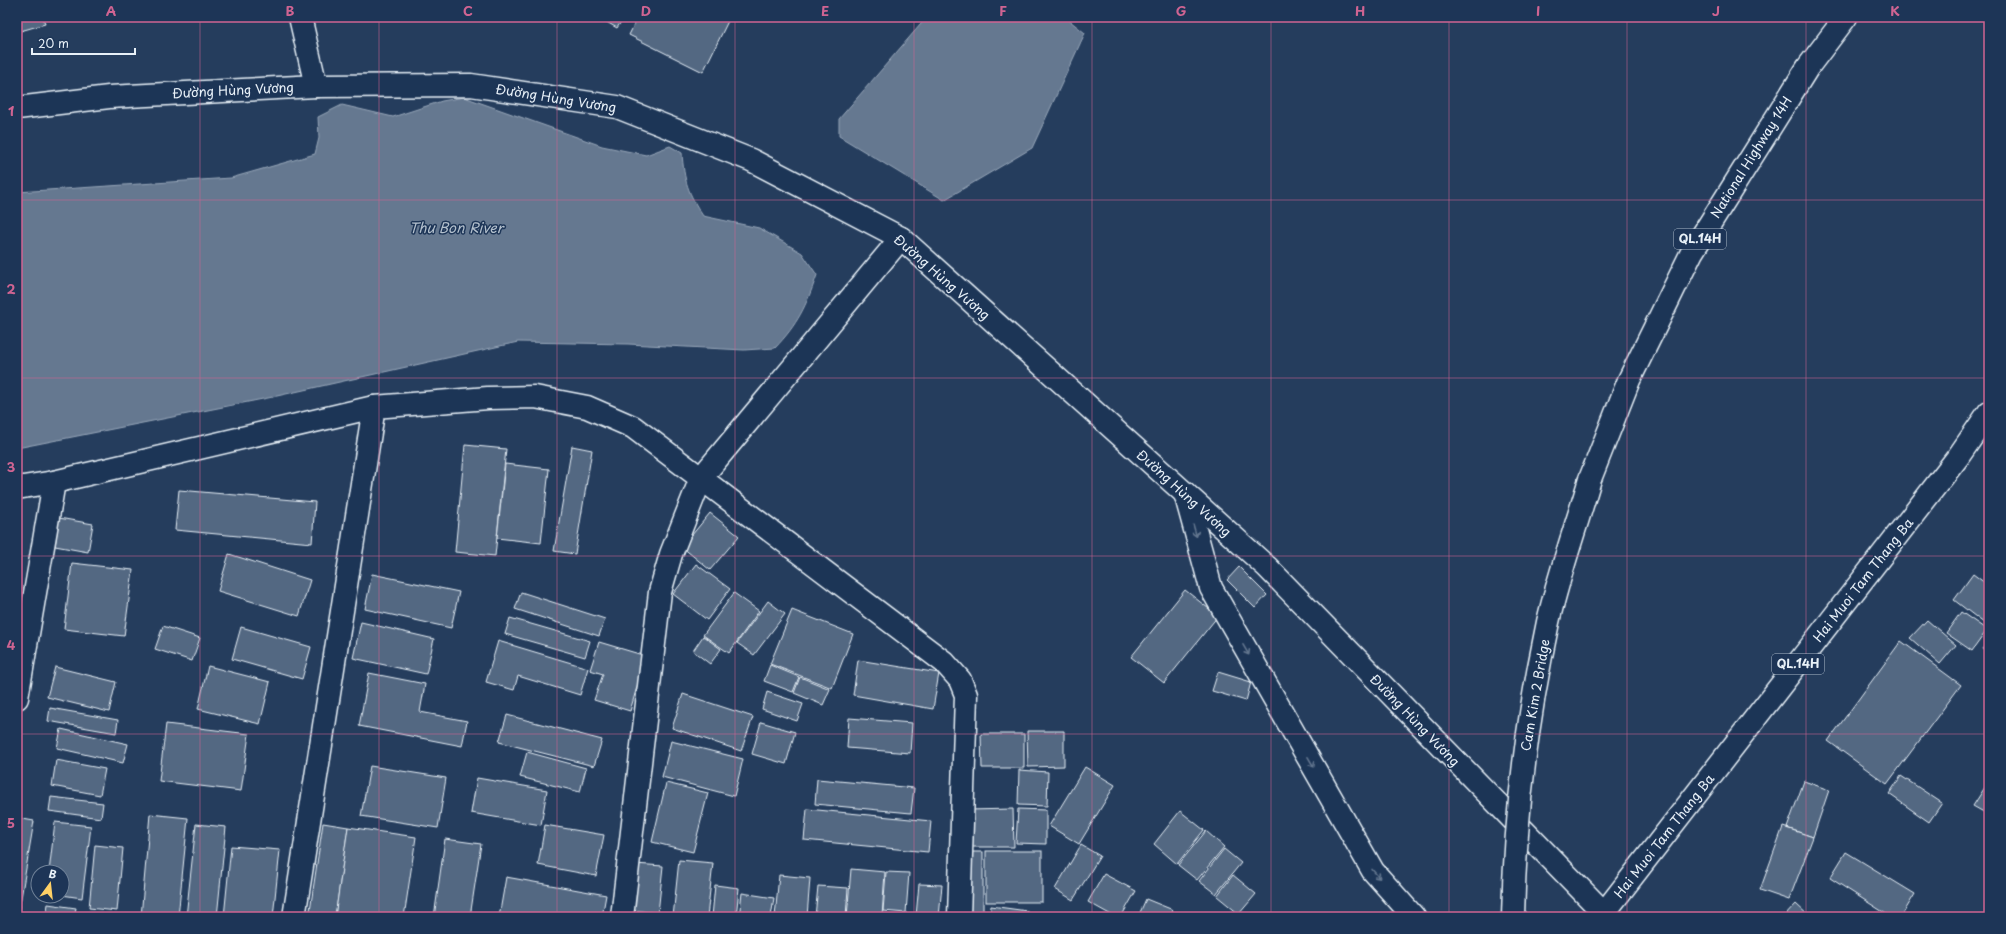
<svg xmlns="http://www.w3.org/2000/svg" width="2006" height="934" font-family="'Playpen Sans',sans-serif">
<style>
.water{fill:#657890;stroke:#99a8ba}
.building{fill:#536782;stroke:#e8f1f8}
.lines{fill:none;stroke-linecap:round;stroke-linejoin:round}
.minor-casing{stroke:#e8f1f8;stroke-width:25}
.secondary-casing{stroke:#e8f1f8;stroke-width:25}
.primary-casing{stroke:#e8f1f8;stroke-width:25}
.minor{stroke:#1d3557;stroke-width:22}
.secondary{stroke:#1d3557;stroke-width:22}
.primary{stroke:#1d3557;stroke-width:22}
.primary-bridge-casing{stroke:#e8f1f8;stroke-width:25;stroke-linecap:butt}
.primary-bridge{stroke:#1d3557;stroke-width:22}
.oneway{stroke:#64778f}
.grid{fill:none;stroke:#cf6492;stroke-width:1;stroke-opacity:0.55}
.labels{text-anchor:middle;stroke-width:3;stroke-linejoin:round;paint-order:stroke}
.shield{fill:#1d3557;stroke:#abb9c8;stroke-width:1}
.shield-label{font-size:12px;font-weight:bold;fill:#e8f1f8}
.street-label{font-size:13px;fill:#e8f1f8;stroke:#1d3557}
.water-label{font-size:14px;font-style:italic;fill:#b4c1ce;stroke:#1d3557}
.neatline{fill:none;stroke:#cf6492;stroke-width:1.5}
.grid-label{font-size:13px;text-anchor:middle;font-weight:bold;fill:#cf6492}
</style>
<rect width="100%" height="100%" fill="#253d5d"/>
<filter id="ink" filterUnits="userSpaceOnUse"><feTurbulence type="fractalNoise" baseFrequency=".025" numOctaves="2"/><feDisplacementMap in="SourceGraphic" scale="8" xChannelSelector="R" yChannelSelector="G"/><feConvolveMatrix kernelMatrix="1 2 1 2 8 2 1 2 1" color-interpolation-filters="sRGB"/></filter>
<g filter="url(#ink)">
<g class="water">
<path d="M927 17H1065L1085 33 1032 148 944 200 839 136V119Z"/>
<path d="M464 97 602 146 646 155 670 146 682 153C684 181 688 193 703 216L759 228 802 253 817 275C806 306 798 324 775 348L744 350 628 344 518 342 268 398 17 448V192L231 178 315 154 319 138 318 117 342 105 393 117 442 101Z"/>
</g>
<g class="building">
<path d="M17 17H43L45 24 17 32Z"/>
<path d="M598 17H624L617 28Z"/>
<path d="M638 17H730L703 72 629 35Z"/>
<path d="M465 445 506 449 495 556 455 552Z"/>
<path d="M572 446 592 450 575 554 554 551Z"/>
<path d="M505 464 549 469 541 543 497 538Z"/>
<path d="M179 490 315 502 312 543 175 530Z"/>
<path d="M710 513 739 536 710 570 682 547Z"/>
<path d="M59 518 93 524 88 552 55 546Z"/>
<path d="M229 554 310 580 299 616 218 591Z"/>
<path d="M72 563 133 570 124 636 64 629Z"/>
<path d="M696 564 730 589 707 620 673 594Z"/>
<path d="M1239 567 1267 595 1255 608 1227 580Z"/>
<path d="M372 574 459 592 451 628 365 609Z"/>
<path d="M1973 574 1989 586V627L1954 600Z"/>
<path d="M1185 590 1218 616 1164 683 1131 657Z"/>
<path d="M521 592 605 619 599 636 515 609Z"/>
<path d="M734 593 759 611 729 653 703 635Z"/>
<path d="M768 601 785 614 754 655 737 643Z"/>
<path d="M792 610 853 634 832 688 770 664Z"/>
<path d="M1961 612 1987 630 1972 651 1946 633Z"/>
<path d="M510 618 590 641 585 657 505 634Z"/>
<path d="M1927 620 1956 645 1940 664 1910 638Z"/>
<path d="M361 622 434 639 426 674 353 658Z"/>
<path d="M163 626 200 638 192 661 155 649Z"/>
<path d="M241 627 311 647 302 679 232 659Z"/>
<path d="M703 636 721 649 710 664 693 651Z"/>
<path d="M498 641 588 668 580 695 518 676 514 690 486 682Z"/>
<path d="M1901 641 1961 685 1887 784 1828 741Z"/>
<path d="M1989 641V654L1982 649Z"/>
<path d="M599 642 646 656 630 711 594 700 603 674 590 670Z"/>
<path d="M858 660 939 673 933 709 853 695Z"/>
<path d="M770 665 799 677 793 692 764 681Z"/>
<path d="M208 666 270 682 260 724 198 709Z"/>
<path d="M55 667 116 682 109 712 47 697Z"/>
<path d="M1218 672 1251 682 1246 701 1212 691Z"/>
<path d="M369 673 425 684 420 712 467 721 462 746 359 726Z"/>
<path d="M800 677 830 689 823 705 794 693Z"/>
<path d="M767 692 803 704 797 721 762 709Z"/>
<path d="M683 694 753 717 741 751 672 728Z"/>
<path d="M50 708 118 720 116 733 48 721Z"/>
<path d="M507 715 602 740 594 766 499 742Z"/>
<path d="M849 718 912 723 910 753 847 748Z"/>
<path d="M761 722 795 732 786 764 752 754Z"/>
<path d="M166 724 249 734 241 791 159 781Z"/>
<path d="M61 729 128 744 123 763 57 748Z"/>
<path d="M1027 731H1064V766L1028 767Z"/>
<path d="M981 734H1024V768H982Z"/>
<path d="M671 741 743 759 734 796 662 777Z"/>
<path d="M527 752 586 768 580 792 520 777Z"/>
<path d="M56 760 105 769 100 795 52 786Z"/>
<path d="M370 766 446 778 438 828 361 816Z"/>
<path d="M1085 767 1115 785 1079 844 1049 826Z"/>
<path d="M1019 770 1048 772 1047 806 1018 805Z"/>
<path d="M1901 776 1942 803 1929 822 1889 794Z"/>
<path d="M477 778 547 790 541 825 471 813Z"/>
<path d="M817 779 914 788 911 813 815 804Z"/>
<path d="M1804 781 1829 790 1813 837 1787 828Z"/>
<path d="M1989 781V815L1973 806Z"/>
<path d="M666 783 708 793 693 852 652 842Z"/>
<path d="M51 797 103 803 101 818 49 811Z"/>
<path d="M807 809 931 821 928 852 804 840Z"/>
<path d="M1013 809 1014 847H969L968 810Z"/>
<path d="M1018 809 1046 810V844L1016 843Z"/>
<path d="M1180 811 1204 830 1177 864 1154 844Z"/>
<path d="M150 814 188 818 178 917H141Z"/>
<path d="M17 818 34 821 18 916H17Z"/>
<path d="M55 822 91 826 82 898 62 895V872H49Z"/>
<path d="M323 823 348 827 335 917H309Z"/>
<path d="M196 824 226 827 217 917H186Z"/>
<path d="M545 825 604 835 596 876 538 865Z"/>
<path d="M348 827 416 837 404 917H335Z"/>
<path d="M1783 827 1813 837 1789 900 1760 890Z"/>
<path d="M1206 831 1224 847 1197 880 1178 865Z"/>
<path d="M445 839 481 844 470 917H434Z"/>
<path d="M95 845 123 848 117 911 89 908Z"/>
<path d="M1081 845 1100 856 1073 900 1055 889Z"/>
<path d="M231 846 280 850 273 917H224Z"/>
<path d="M1224 849 1241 863 1216 894 1199 881Z"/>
<rect x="986" y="851" width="56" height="51"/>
<rect x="966" y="852" width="17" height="65"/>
<path d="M1846 852 1915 894 1901 917H1891L1830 878Z"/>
<path d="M679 860 713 863 707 917H673Z"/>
<path d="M635 864 663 866 658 913 631 910Z"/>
<path d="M851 869 885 872 882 917H847Z"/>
<path d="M886 872 909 873 906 913 883 911Z"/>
<path d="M1104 874 1136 891 1121 917H1115L1088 902Z"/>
<path d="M779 875 810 878 807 917H775Z"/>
<path d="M1233 875 1256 894 1239 914 1217 896Z"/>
<path d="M506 877 606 895 602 917H499Z"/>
<path d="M919 884 942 885 939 917 916 916Z"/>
<path d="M715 885 739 888 736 917H712Z"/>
<path d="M818 886 848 888 846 917H815Z"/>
<path d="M742 893 774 898 771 917H739Z"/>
<path d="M1146 899 1173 910 1170 917H1138Z"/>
<path d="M48 904 76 908 74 917H46Z"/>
<path d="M1796 904 1810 917H1784Z"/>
<path d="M991 906 1027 911 1026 917H990Z"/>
</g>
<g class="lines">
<defs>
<g id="minor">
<path d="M300 17 316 86"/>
<path d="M17 488 54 482 374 407 488 398 535 397 587 407 633 427 944 662 960 680 966 695 959 917"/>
<path d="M17 698 54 482"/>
<path d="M294 917 374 407"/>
<path d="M622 917 660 592 671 554 701 478 901 238"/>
</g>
<g id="secondary">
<path d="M17 108 109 97 316 86 471 85 617 107 751 160 901 238 1267 567 1604 913"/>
<path d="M1185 493 1211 588 1373 871 1414 917"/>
</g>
<g id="primary">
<path d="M1590 479 1629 380 1692 252 1808 67 1846 17"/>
<path d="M1609 917 1604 913 1958 457 1989 412"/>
</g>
</defs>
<use href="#minor" class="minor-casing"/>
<use href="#secondary" class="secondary-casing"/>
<use href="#primary" class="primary-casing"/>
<use href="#minor" class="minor"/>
<use href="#secondary" class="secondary"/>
<use href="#primary" class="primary"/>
<defs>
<path id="primary-bridge" d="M1513 917C1515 818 1527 719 1548 622 1559 574 1576 527 1590 479"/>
</defs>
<use href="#primary-bridge" class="primary-bridge-casing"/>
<use href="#primary-bridge" class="primary-bridge"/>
</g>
<defs><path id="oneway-shaft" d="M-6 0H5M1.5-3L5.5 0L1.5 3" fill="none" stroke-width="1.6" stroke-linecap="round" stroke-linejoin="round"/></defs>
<g class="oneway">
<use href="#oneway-shaft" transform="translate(1195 531) rotate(74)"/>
<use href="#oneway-shaft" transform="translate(1246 650) rotate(60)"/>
<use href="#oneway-shaft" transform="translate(1311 762) rotate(60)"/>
<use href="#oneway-shaft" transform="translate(1376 874) rotate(49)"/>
</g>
</g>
<path class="grid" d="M200 17V917M379 17V917M557 17V917M735 17V917M914 17V917M1092 17V917M1271 17V917M1449 17V917M1627 17V917M1806 17V917M17 200H1989M17 378H1989M17 556H1989M17 734H1989"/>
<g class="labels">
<g class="shield">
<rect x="1674" y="229" width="52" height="20" rx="3"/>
<rect x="1772" y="654" width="52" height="20" rx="3"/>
</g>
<g class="shield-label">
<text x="1700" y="243">QL.14H</text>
<text x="1798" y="668">QL.14H</text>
</g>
<g class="street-label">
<text transform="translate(233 90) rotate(-3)" y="5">Đường Hùng Vương</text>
<text transform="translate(556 98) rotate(9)" y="5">Đường Hùng Vương</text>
<text transform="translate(1751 157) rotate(-58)" y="5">National Highway 14H</text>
<text transform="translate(942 277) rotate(41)" y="5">Đường Hùng Vương</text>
<text transform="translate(1184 493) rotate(42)" y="5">Đường Hùng Vương</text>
<text transform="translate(1863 580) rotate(-52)" y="5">Hai Muoi Tam Thang Ba</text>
<text transform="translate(1535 695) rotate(-80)" y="5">Cam Kim 2 Bridge</text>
<text transform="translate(1415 720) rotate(46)" y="5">Đường Hùng Vương</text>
<text transform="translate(1664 836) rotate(-52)" y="5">Hai Muoi Tam Thang Ba</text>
</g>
<g class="water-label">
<text x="456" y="233">Thu Bon River</text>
</g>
</g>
<rect width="2006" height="934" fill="none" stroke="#1d3557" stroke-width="44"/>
<g transform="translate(50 884) rotate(15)"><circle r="19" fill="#1d3557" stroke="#6e8097"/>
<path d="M0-3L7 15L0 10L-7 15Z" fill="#ffd166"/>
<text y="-6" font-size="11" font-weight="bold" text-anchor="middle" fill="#e8f1f8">B</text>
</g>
<path d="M32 48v6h103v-6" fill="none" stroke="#e8f1f8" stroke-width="2"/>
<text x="38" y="48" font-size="12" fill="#e8f1f8" stroke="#1d3557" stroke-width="3" paint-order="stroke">20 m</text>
<rect x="22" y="22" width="1962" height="890" class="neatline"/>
<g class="grid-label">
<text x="111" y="16">A</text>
<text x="290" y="16">B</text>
<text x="468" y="16">C</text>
<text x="646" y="16">D</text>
<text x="825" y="16">E</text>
<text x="1003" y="16">F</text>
<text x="1181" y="16">G</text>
<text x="1360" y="16">H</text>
<text x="1538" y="16">I</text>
<text x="1716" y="16">J</text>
<text x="1895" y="16">K</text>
<text x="11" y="116">1</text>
<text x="11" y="294">2</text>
<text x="11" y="472">3</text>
<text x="11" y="650">4</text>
<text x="11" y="828">5</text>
</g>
</svg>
